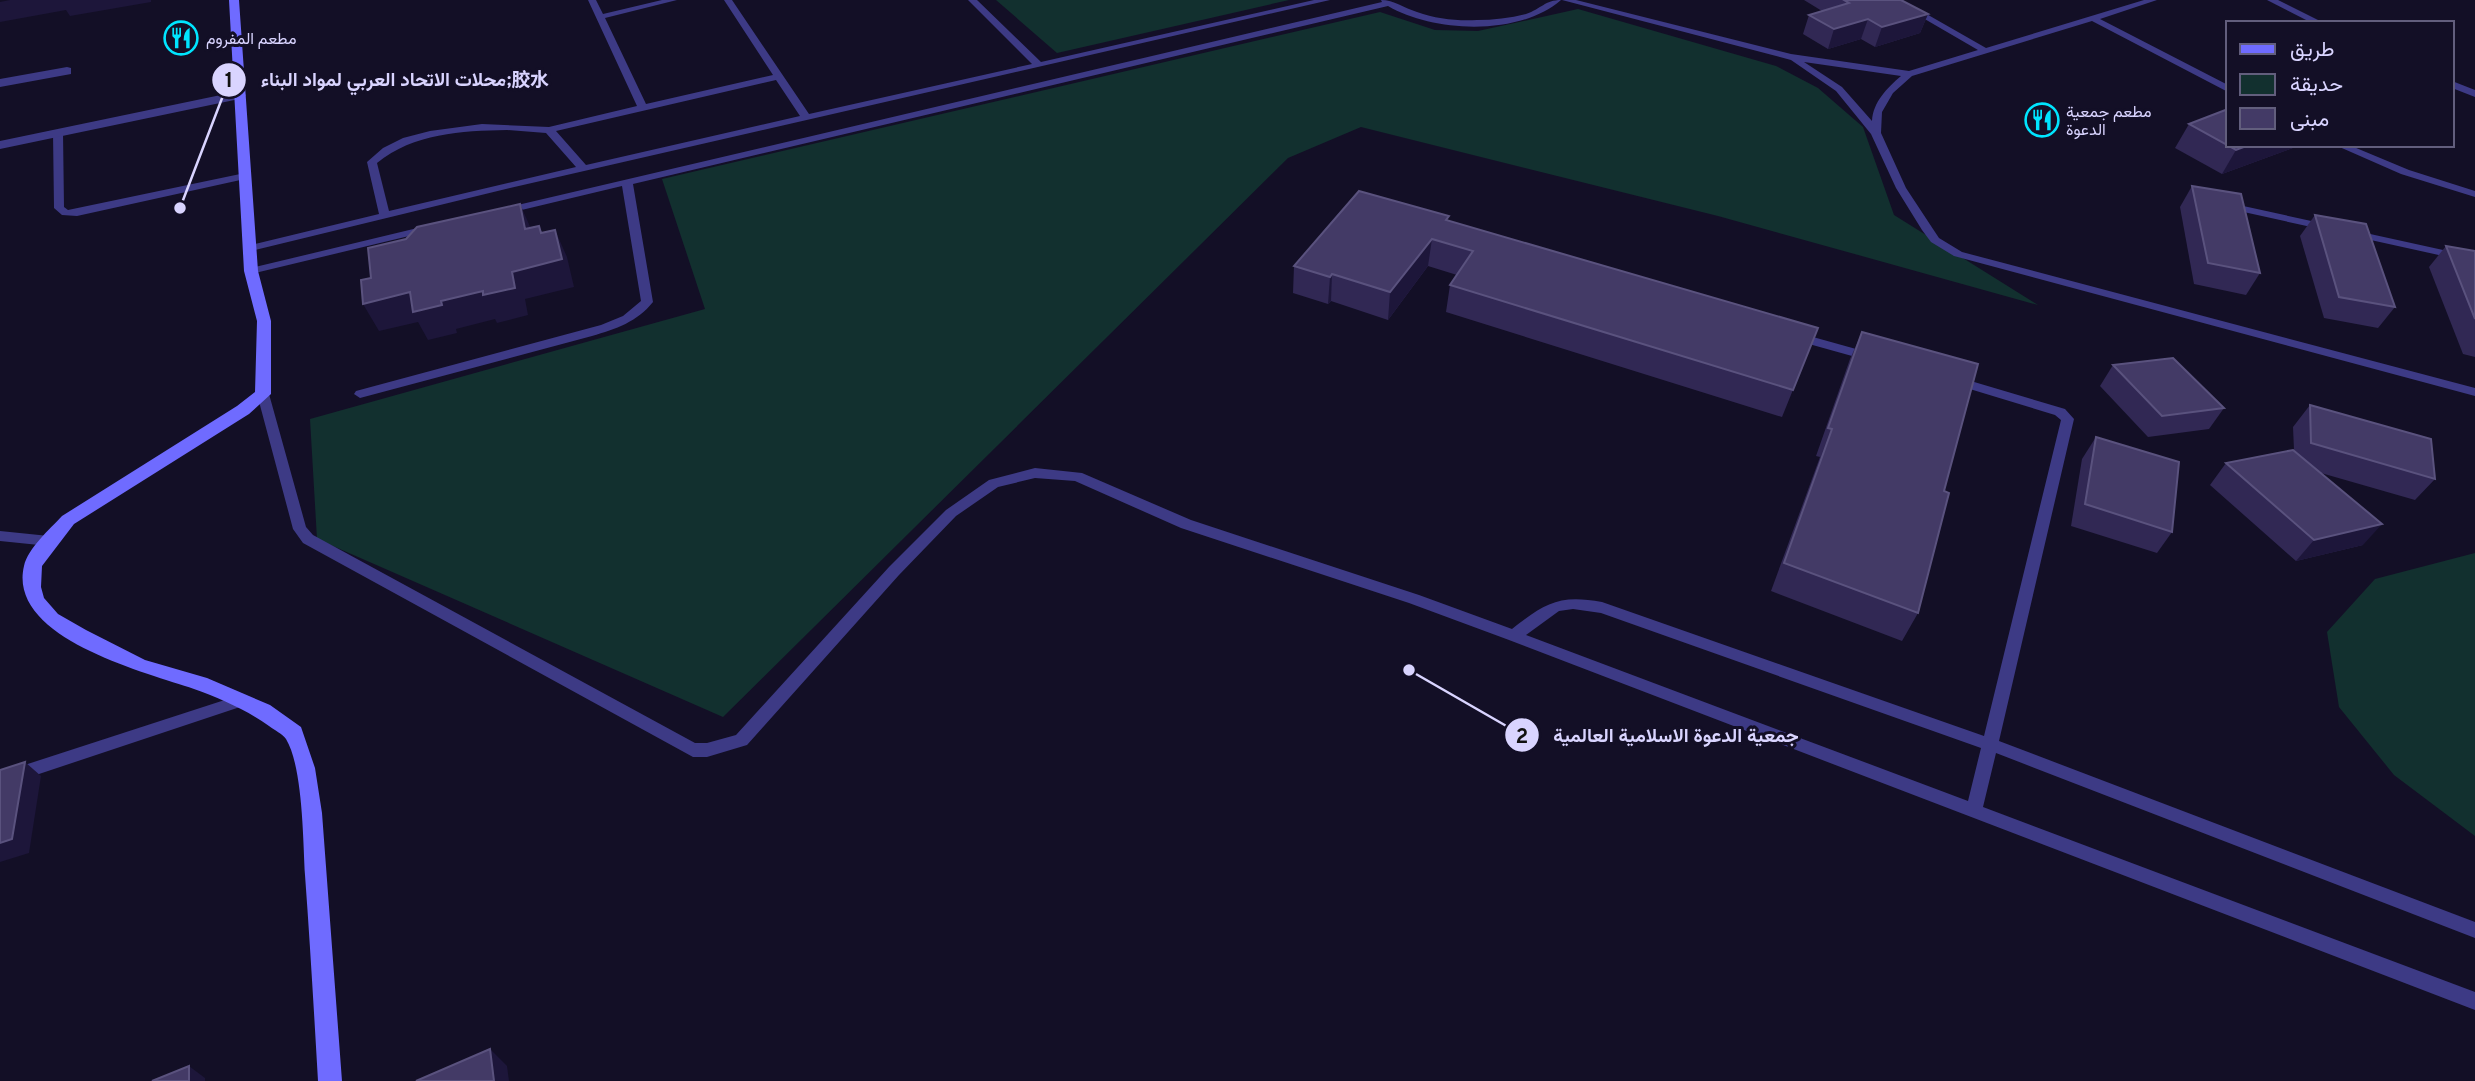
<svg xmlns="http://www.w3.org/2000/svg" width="2475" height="1081" font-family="Overpass,Vazirmatn,'Noto Sans SC',sans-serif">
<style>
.green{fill:#12302f}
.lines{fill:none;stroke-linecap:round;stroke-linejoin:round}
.lane{fill:#3d3a85;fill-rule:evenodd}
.street{fill:#3d3a85;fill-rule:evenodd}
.secondary{fill:#6f6bff;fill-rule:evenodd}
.wall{fill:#312854}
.shaded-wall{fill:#1d163a}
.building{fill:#433a66;stroke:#5a527e;stroke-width:2}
.labels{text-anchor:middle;stroke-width:6;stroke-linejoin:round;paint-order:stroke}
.far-poi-label{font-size:16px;fill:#d9d4ff;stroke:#130f26;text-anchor:start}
.leader{fill:none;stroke:#d9d4ff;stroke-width:2.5}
.callout-dot{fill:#d9d4ff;stroke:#130f26;stroke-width:2.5}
.mark-label{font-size:21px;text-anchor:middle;font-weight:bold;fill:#111}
.callout-label{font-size:19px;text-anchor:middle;font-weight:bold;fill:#d9d4ff;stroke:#130f26;stroke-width:6;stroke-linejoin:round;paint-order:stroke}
</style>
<rect width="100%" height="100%" fill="#130f26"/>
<g class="green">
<path d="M996 0H1289L1057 53Z"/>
<path d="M1578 9 1776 66 1818 88 1863 127 1894 215 2038 305 1718 216 1361 127 1288 158 723 717 317 539 310 419 705 309 662 179 1380 12 1435 30 1478 31Z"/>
<path d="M2475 553V836L2394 775 2339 707 2327 632 2375 579Z"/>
</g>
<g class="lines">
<g class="lane">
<path d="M588 0H596L603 14 662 0H677L605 18 646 104 773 75 724 0H732L809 114 1032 64 968 0H977L1041 62 1314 0H1330L510 188 251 251 247 250V246L379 214 367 162 383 148 403 138 430 131 482 124 549 127 637 106ZM776 80 800 116 586 165 556 131ZM507 130 546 133 576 167 389 211 377 163C414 133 461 131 507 130Z"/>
<path d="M1381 0C1394 0 1404 8 1417 12 1436 19 1457 21 1477 20 1493 20 1510 18 1526 14 1541 9 1545 0 1561 0 1520 36 1434 33 1388 6L633 184 653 302C637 322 616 329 592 336L360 398 354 394 356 391 601 325 623 316 641 301 622 186 505 214 501 213V209L1382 2Z"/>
<path d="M1562 0H1576L1791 54 1909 71 1978 50 1892 0H1902L1986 48 2144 0H2157L2100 19 2228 85V92L2092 21 1912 76 1893 93 1882 112 1881 133 1906 188 1933 229 1939 238 1962 252 2475 388V396L1954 256 1931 242 1922 230 1896 188 1871 134 1836 91 1791 60ZM1804 62 1901 76C1887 88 1873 102 1872 121L1842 87Z"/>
<path d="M2267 0H2278L2324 23H2312Z"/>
<path d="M2452 81 2475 90V97L2452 88Z"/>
<path d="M58 130 63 133 64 207 68 210 245 173 250 176 245 179 77 216 62 215 54 208 53 133Z"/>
<path d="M2335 145H2349L2409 170 2475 191V197L2401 174Z"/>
<path d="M2225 202 2325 224 2330 227 2325 230 2221 207V203Z"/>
<path d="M430 225 434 226V230L251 274 245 271 247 269Z"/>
<path d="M2352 230 2475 257V263L2348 235V231Z"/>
<path d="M1795 332 1874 354 1876 357 1870 361 1791 339 1789 336 1791 333Z"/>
<path d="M1954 376 2065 409 2074 419 1999 741 2475 922V938L1996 753 1983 807 2475 992V1010L1509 640 1409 603 1181 528 1075 481 1035 478 998 487 956 516 899 575 747 745 707 757H693L303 543 293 529 257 394 263 390 269 394 306 527 313 535 695 743H707L736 735 889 567 946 510 989 480 1035 468 1082 473 1191 520 1419 595 1512 629C1545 603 1559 594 1602 602L1984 736 2061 420 2055 415 1950 383 1948 380 1950 377ZM1573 609 1601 613 1981 748 1968 801 1526 635 1559 611Z"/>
<path d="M0 531 49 536 56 541 49 546 0 541Z"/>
<path d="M237 696 243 698 245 702 243 706 0 787V773Z"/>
</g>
<g class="street">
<path d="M67 67 71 68V74L0 87V79Z"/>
<path d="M240 91 246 95 244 98 0 149V141Z"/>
</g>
<path class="secondary" d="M229 0H239L258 271 271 321V394L249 414 74 524 42 566 41 587 44 598 58 614 86 630 145 660 207 678 270 705 301 727 315 768 322 813 342 1081H318C314 1012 310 943 305 875 303 841 303 767 286 739 283 734 274 730 269 726 247 710 219 698 194 689 144 672 7 638 24 566 28 548 50 529 62 516L237 406 255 392 257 321 244 271Z"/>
</g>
<g class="wall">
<path d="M1804 0H1901L1928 14 1920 33 1875 47 1861 39 1828 49 1803 34 1809 15 1822 11Z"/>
<path d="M2189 124 2301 145 2222 174 2175 148Z"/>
<path d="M2192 186 2260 273 2246 295 2194 284 2180 207Z"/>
<path d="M2315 215 2395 307 2378 328 2324 318 2300 236Z"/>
<path d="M1448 221 1818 328 1782 417 1446 312 1450 285 1457 275 1428 266 1388 320 1331 301 1328 304 1293 293 1294 266Z"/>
<path d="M2446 246 2475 251V357L2463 354 2429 267Z"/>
<path d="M1862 332 1944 491 1918 613 1902 641 1771 591 1820 457 1816 456 1850 359Z"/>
<path d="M2113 365 2224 408 2209 429 2148 437 2100 386Z"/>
<path d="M2310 405 2435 479 2415 500 2321 473 2363 545 2296 561 2210 485 2226 463 2294 450 2293 427Z"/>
<path d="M2096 437 2172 532 2157 553 2071 526 2082 459Z"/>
</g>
<g class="shaded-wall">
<path d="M10 0H151V2L70 16 66 10 0 22V2Z"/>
<path d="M1928 14 1920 33 1875 47 1882 27Z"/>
<path d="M1868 19 1861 39 1828 49 1834 29Z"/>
<path d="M2249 145H2301L2222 174 2236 150Z"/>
<path d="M520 204 532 231 525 229Z"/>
<path d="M555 230 567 257 574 287 525 299 528 315 497 323 495 319 456 329 457 333 428 340 418 322 379 331 363 304 410 292 441 301 512 272Z"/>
<path d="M1432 239 1428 266 1388 320 1390 292Z"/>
<path d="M1332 274 1331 301 1328 304 1330 277Z"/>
<path d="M2382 524 2363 545 2296 561 2314 540Z"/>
<path d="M25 762 41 776 29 853 0 862V843Z"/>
<path d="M490 1049 507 1066 509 1081H494Z"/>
<path d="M189 1066 205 1078V1081H189Z"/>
</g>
<g class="building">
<path d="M1844 0H1901L1928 14 1882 27 1868 19 1834 29 1809 15 1849 3Z"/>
<path d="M2228 109V145H2249L2236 150 2189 124Z"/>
<path d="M2192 186 2241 194 2260 273 2208 263Z"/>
<path d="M1359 191 1449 216 1446 220 1818 328 1793 390 1450 285 1473 251 1432 239 1390 292 1332 274 1330 277 1294 266Z"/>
<path d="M520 204 525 229 539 226 541 233 555 230 562 259 512 272 515 288 483 295V291L441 301 442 305 413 312 410 292 363 304 361 280 371 278 368 248 406 239 417 227Z"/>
<path d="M2315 215 2366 224 2395 307 2339 297Z"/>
<path d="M2446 246 2475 251V319Z"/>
<path d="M1862 332 1978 364 1944 491 1949 493 1918 613 1784 563 1832 429 1828 428Z"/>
<path d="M2173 358 2224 408 2162 416 2113 365Z"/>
<path d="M2310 405 2431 439 2435 479 2311 443Z"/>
<path d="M2096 437 2179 462 2172 532 2085 504Z"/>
<path d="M2293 450 2382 524 2314 540 2226 463Z"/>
<path d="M25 762 12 839 0 843V770Z"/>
<path d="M490 1049 494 1081H416Z"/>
<path d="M189 1066V1081H152Z"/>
</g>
<defs>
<symbol id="restaurant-ring" viewBox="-11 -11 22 22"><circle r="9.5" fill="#130f26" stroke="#00e5ff" stroke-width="1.5"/><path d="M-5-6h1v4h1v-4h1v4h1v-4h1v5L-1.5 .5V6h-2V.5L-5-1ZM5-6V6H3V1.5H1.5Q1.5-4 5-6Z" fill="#00e5ff"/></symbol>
</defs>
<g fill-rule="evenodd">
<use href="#restaurant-ring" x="162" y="19" width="38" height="38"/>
<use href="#restaurant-ring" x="2023" y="101" width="38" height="38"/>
</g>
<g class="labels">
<g class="far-poi-label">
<text x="206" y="44">مطعم المفروم</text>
<text x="2066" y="117">مطعم جمعية<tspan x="2066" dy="18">الدعوة</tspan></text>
</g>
</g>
<path class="leader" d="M180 208L229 80M1409 670L1522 735"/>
<g class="callout-dot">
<circle cx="180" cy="208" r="7"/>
<circle cx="1409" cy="670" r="7"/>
<circle cx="229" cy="80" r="18"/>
<circle cx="1522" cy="735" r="18"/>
</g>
<g class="mark-label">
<text x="229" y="87">1</text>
<text x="1522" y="743">2</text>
</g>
<g class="callout-label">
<text x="405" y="86">محلات الاتحاد العربي لمواد البناء;胶水</text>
<text x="1676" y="742">جمعية الدعوة الاسلامية العالمية</text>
</g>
<rect x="2226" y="21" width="228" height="126" fill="#130f26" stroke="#625e7d" stroke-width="2"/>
<rect x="2240" y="44" width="35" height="10" fill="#6f6bff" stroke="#625e7d" stroke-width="2"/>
<text x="2290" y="56" font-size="21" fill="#d9d4ff">طريق</text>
<rect x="2240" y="74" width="35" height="21" fill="#12302f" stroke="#625e7d" stroke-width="2"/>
<text x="2290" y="91" font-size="21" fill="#d9d4ff">حديقة</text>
<rect x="2240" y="108" width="35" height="21" fill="#433a66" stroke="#625e7d" stroke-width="2"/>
<text x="2290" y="126" font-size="21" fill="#d9d4ff">مبنى</text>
</svg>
